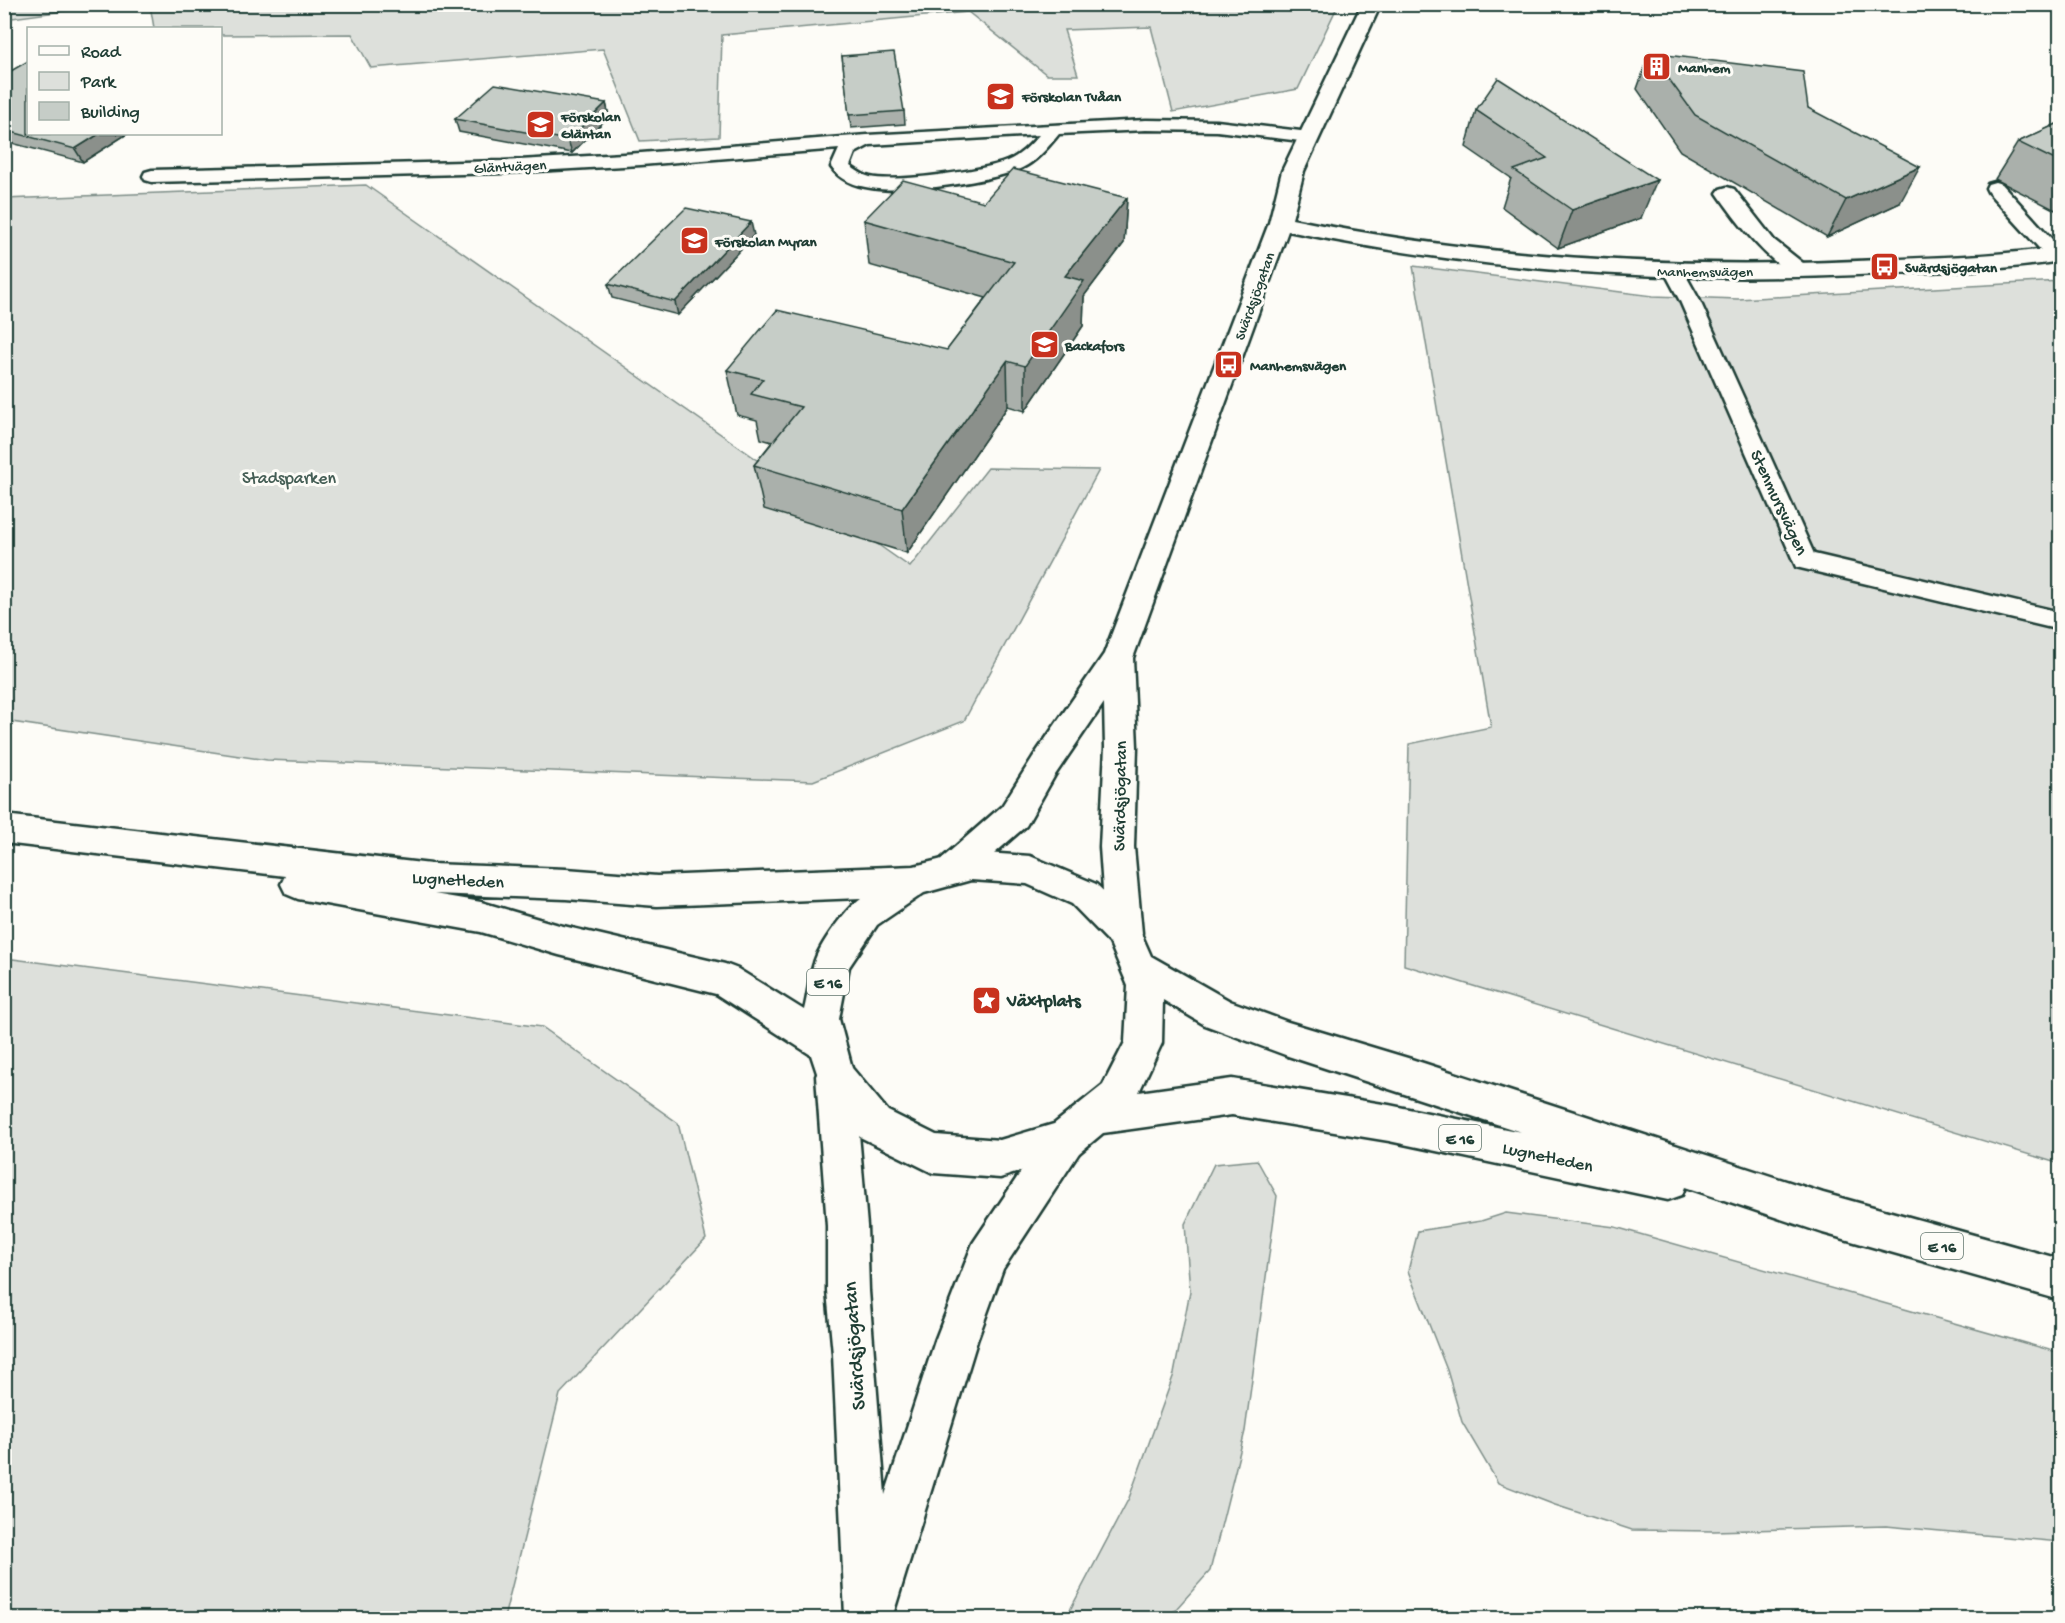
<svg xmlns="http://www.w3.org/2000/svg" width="2065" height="1623" font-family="'Gochi Hand',sans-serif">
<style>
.green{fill:#dde0db;stroke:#7e8e88;stroke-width:1.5}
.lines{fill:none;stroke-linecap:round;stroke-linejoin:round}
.service-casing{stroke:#1f3d34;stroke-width:5}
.tertiary-casing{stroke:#1f3d34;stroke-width:5}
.trunk-casing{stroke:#1f3d34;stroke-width:5}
.service{fill:#fdfcf7;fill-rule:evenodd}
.tertiary{fill:#fdfcf7;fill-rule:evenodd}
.trunk{fill:#fdfcf7;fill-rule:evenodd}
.wall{fill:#aab0ab;stroke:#1f3d34;stroke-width:1.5}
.shaded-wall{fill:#8b908b;stroke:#1f3d34;stroke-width:1.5}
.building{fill:#c6cdc7;stroke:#1f3d34;stroke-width:1.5}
.labels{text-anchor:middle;stroke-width:6;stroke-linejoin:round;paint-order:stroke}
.far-poi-label{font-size:15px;font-weight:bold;fill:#1f3d34;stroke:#fdfcf7;text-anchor:start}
.far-street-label{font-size:15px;fill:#1f3d34;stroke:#fdfcf7}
.shield{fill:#fdfcf7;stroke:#62766e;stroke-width:1.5}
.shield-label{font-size:16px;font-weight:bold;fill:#1f3d34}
.park-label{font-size:18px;fill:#455e55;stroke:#fdfcf7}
.street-label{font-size:18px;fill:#1f3d34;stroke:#fdfcf7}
.poi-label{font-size:18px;font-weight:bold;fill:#1f3d34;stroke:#fdfcf7;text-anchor:start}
.near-street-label{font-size:21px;fill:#1f3d34;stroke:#fdfcf7}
</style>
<rect width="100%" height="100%" fill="#fdfcf7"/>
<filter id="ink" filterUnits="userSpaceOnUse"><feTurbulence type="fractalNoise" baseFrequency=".0167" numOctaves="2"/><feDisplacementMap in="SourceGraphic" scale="12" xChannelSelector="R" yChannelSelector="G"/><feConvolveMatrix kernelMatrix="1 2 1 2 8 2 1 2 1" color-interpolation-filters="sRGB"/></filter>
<g filter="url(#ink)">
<g class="green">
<path d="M5 4H108V5L5 19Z"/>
<path d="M150 5V4L1338 5 1298 89 1173 112 1151 27 1064 30 1078 75H1047L968 12 722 35 719 137 640 141 603 49 371 68 352 34 221 35 220 28H154Z"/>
<path d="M366 185 910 567 988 468 1099 470 964 721 813 781 267 760 5 721 4 199Z"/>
<path d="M1413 266 1653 296 1738 299 2060 281V1164L1404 965 1409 744 1491 727Z"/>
<path d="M5 958 542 1027 678 1123 706 1239 560 1394 504 1618H5Z"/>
<path d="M1257 1160 1277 1196 1245 1431 1210 1571 1168 1618H1069V1612L1129 1498 1174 1374 1190 1291 1185 1224 1214 1164Z"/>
<path d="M1506 1213 1615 1227 2060 1353V1542L1886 1526 1714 1531 1632 1530 1555 1505 1498 1483 1462 1422 1447 1370 1408 1271 1418 1231 1481 1221Z"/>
</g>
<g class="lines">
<defs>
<g id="service">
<path d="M1146 120 1217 121 1309 132 1315 133 1318 137 1315 141 1309 142 1217 131 1146 130 1059 134C1048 147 1037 161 1022 168 991 182 904 194 871 188 856 186 840 180 831 167L839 149 641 165 502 173 152 182 145 180 143 176 145 172 152 170 502 161 641 153 867 135ZM1039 135C1030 145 1020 156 1007 161 982 171 895 183 870 177 862 175 856 170 850 166L855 153 870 145Z"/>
<path d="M1995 182 2002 184 2060 248V260L2049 259 1988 192 1986 188 1988 184Z"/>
<path d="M1727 187 1734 189 1774 240 1808 267 1811 271 1808 275C1780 282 1732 215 1717 193L1720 189Z"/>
<path d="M1674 265 1681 267 1700 301 1814 554 2060 612V630L1796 567 1680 301 1664 271 1667 267Z"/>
</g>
<g id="tertiary">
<path d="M1362 4H1381L1304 171 1292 219C1486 259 1681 270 1879 260 1940 257 2000 256 2060 247V261C2000 271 1940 271 1880 274 1677 284 1487 273 1288 231L1133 658 1137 747 1134 847 1142 933 1136 944 1124 948 1112 944 1106 933 1100 847 1105 747 1104 703 1055 775 1026 826 963 881 951 885 939 881 934 871 939 861 1002 806 1033 757 1104 654 1269 223 1282 171Z"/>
<path d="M835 1058 848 1064 854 1076 867 1226 869 1291 885 1495 935 1341 973 1243 1051 1127 1065 1121 1079 1127 1084 1140 1079 1153 1003 1269 977 1341 892 1618H846L845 1616 833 1354 827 1291V1226L816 1076 822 1064Z"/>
</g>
<path id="trunk" d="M4 815 431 864 566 869 657 876 914 866 971 852 1030 856 1096 884 1136 922 1151 956 1230 1001 1288 1022 1411 1059 1823 1193 2060 1259V1300L1823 1233 1685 1187 1682 1195 1668 1200 1389 1141 1232 1115 1103 1133 1079 1153 1000 1178 933 1173 860 1137 822 1088 811 1055 716 994 559 955 481 932 298 899 286 894 281 884 285 876 4 843ZM971 880 1027 884 1072 904 1110 943 1128 986 1125 1042 1103 1085 1054 1124 1000 1140 936 1135 888 1111 852 1068 839 1019 849 967 877 925 924 893ZM434 894 566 899 657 906 861 898C846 908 819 945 814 963 809 978 808 995 804 1010L738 969 725 964 559 925 481 902ZM1163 1000 1205 1025 1288 1056 1521 1132 1389 1105 1232 1079 1139 1092 1162 1043Z"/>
</defs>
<use href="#service" class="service-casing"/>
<use href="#tertiary" class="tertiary-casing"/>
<use href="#trunk" class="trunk-casing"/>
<use href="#service" class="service"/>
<use href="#tertiary" class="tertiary"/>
<use href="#trunk" class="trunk"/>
</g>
<g class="wall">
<path d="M1650 53 1808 108 1900 203 1827 237 1680 151 1637 89Z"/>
<path d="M842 56 904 111 905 124 851 128Z"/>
<path d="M4 75 28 134H127L83 162 4 141Z"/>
<path d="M606 103 609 116 572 153 459 132 455 119Z"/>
<path d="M1476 110 1641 218 1558 248 1502 207 1511 178 1466 147Z"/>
<path d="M2061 122V213L1995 179 2018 142Z"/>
<path d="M1127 198 1124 243 1084 296 1083 326 1025 411 1008 406 907 553 764 509 754 465 772 442 761 439 757 420 737 415 727 370 947 350 986 298 869 265 864 220 984 202Z"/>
<path d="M754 235 678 315 612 298 608 284Z"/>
</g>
<g class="shaded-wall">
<path d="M606 103 609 116 572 153 568 140Z"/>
<path d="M99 134H127L83 162 75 149Z"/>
<path d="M1920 167 1900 203 1827 237 1846 200Z"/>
<path d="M1657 180 1641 218 1558 248 1572 210Z"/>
<path d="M1127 198 1124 243 1084 296 1083 326 1025 411V366L1065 276Z"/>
<path d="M751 222 754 235 678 315 675 302Z"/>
<path d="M1007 361 1008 406 907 553 902 509Z"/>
</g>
<g class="building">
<path d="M894 52 904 111 849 115 842 56Z"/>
<path d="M1650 53 1803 72 1808 108 1920 167 1846 200 1695 115Z"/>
<path d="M28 61V134H99L75 149 4 130V75Z"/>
<path d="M1498 78 1657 180 1572 210 1514 170 1547 158 1476 110Z"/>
<path d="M495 84 606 103 568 140 455 119Z"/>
<path d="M2061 122V163L2018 142Z"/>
<path d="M1013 169 1127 198 1065 276 1084 281 1025 366 1007 361 902 509 754 465 801 407 751 394 763 379 727 370 777 310 947 350 1014 262 864 220 903 180 984 202Z"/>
<path d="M686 208 751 222 675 302 608 284Z"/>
</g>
</g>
<defs>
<symbol id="building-square" viewBox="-11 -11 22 22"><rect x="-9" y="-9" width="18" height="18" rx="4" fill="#c8321e" stroke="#fdfcf7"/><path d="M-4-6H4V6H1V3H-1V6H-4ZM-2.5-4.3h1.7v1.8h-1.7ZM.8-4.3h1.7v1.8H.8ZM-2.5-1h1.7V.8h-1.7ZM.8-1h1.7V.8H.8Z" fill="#fff"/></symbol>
<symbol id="school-square" viewBox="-11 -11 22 22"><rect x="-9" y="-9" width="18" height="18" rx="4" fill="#c8321e" stroke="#fdfcf7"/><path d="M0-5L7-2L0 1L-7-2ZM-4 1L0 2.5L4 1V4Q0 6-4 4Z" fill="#fff"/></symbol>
<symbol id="bus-square" viewBox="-11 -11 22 22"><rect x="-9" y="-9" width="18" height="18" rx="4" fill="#c8321e" stroke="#fdfcf7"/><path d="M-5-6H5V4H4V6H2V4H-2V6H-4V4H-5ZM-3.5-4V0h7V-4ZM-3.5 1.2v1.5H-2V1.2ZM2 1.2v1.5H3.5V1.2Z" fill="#fff"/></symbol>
<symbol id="sight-square" viewBox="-11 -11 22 22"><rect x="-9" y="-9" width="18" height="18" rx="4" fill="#c8321e" stroke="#fdfcf7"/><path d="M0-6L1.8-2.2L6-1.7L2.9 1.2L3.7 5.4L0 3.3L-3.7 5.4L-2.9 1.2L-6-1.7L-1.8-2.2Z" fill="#fff"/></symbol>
</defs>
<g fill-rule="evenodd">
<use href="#building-square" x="1640" y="50" width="33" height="33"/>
<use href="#school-square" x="984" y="80" width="33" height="33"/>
<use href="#school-square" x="524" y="108" width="33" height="33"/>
<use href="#school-square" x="678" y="224" width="33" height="33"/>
<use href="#bus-square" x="1868" y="250" width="33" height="33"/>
<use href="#school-square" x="1028" y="328" width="33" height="33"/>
<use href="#bus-square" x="1212" y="348" width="33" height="33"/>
<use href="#sight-square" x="970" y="984" width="33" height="33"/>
</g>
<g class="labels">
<g class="far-poi-label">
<text x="1678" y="72">Manhem</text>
<text x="1022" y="101">Förskolan Tvåan</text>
<text x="561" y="121">Förskolan<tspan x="561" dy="17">Gläntan</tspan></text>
<text x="715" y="246">Förskolan Myran</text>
<text x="1905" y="272">Svärdsjögatan</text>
<text x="1065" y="350">Backafors</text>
<text x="1250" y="370">Manhemsvägen</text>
</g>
<g class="far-street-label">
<text transform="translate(510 166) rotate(-3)" y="5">Gläntvägen</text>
<text x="1705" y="276">Manhemsvägen</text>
<text transform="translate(1254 296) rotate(-70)" y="5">Svärdsjögatan</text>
</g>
<g class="shield">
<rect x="807" y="969" width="42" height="26" rx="4.5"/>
<rect x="1439" y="1125" width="42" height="26" rx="4.5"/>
<rect x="1921" y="1233" width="42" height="26" rx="4.5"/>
</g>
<g class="shield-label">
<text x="828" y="988">E 16</text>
<text x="1460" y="1144">E 16</text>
<text x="1942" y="1252">E 16</text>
</g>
<g class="park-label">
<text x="289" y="483">Stadsparken</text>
</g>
<g class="street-label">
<text transform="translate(1780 502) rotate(65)" y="6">Stenmursvägen</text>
<text transform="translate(1119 796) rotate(-89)" y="6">Svärdsjögatan</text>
<text transform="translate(458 879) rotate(3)" y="6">Lugnetleden</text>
<text transform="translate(1548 1156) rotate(12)" y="6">Lugnetleden</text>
</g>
<g class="poi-label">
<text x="1007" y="1006">Växtplats</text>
</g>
<g class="near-street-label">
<text transform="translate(853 1346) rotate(-94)" y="7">Svärdsjögatan</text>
</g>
</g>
<rect width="2065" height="1623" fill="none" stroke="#fdfcf7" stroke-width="24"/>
<rect x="12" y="12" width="2041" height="1599" fill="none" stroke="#1f3d34" stroke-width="2" filter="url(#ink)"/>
<rect x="27" y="27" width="195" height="108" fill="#fdfcf7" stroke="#a4b0a9" stroke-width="1.5"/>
<rect x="39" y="46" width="30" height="9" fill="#fdfcf7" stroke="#a4b0a9" stroke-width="1.5"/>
<text x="81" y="57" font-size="18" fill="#1f3d34">Road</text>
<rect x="39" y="72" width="30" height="18" fill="#dde0db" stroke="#a4b0a9" stroke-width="1.5"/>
<text x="81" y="87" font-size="18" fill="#1f3d34">Park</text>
<rect x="39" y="102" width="30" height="18" fill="#c6cdc7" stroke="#a4b0a9" stroke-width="1.5"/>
<text x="81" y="117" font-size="18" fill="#1f3d34">Building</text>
</svg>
